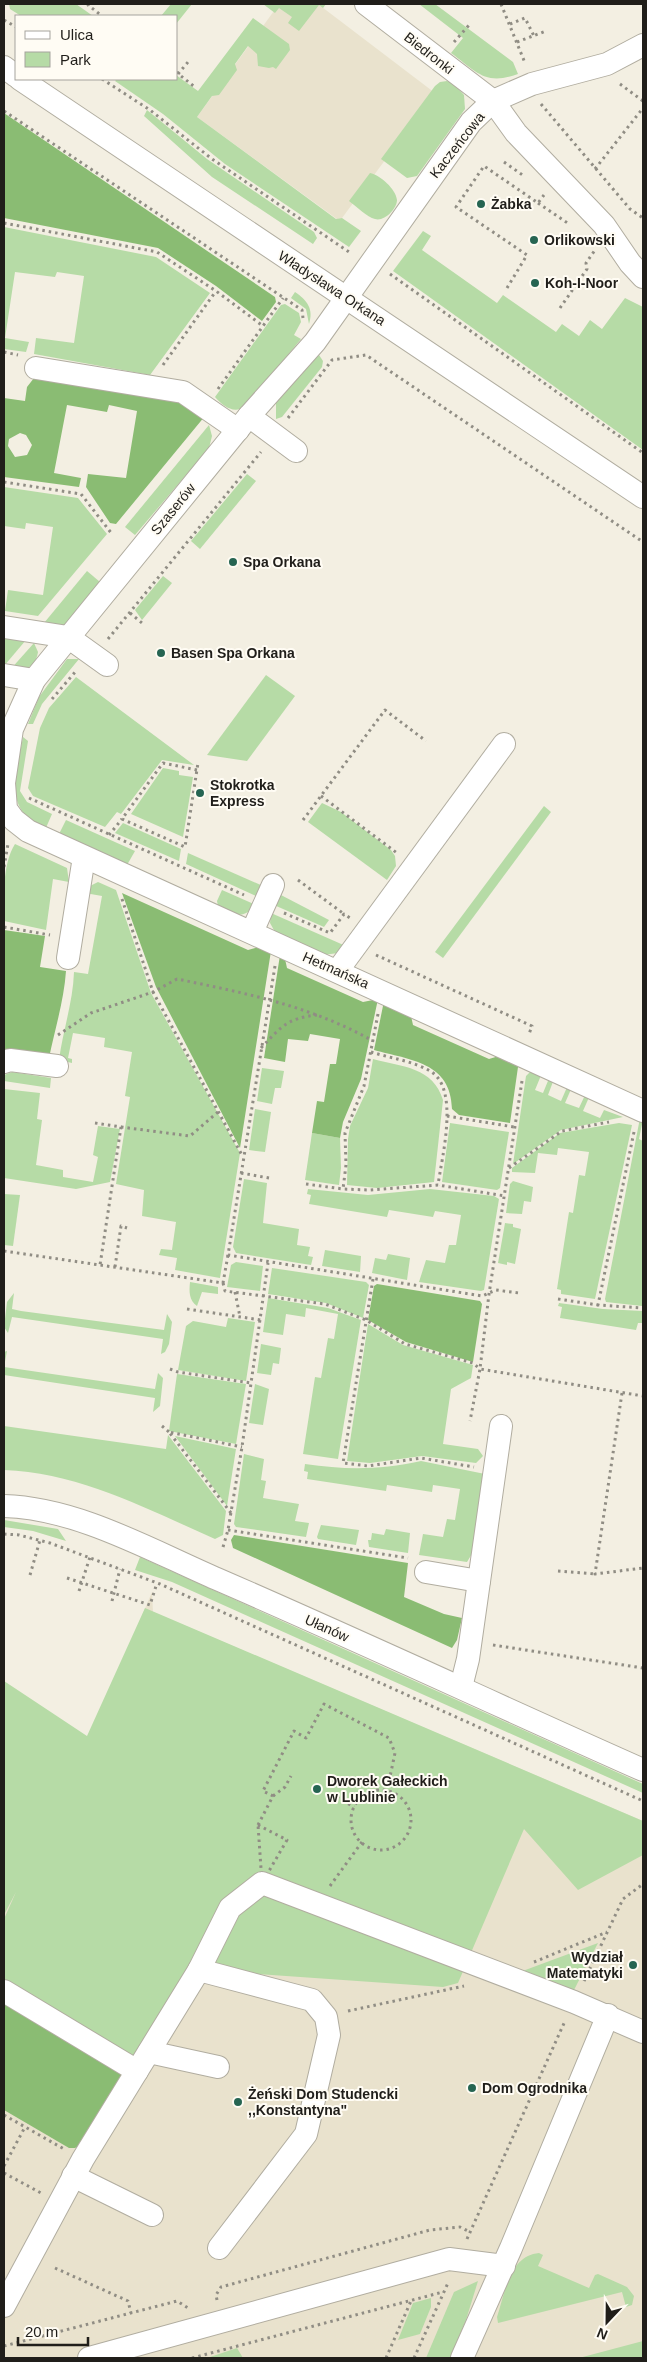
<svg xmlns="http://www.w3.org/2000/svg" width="647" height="2362" font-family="Arial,sans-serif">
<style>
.built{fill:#e9e2cd}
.green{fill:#b6dba6}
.forest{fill:#8abc73;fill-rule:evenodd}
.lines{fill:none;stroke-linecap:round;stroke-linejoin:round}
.minor-casing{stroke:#b1ada0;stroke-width:24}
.path{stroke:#908d84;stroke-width:3;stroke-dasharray:2.5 4;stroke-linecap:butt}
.minor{stroke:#fff;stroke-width:22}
.poi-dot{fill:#266552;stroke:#fffcf4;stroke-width:2}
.labels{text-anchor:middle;stroke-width:4;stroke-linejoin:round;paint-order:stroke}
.street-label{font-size:14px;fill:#201e1a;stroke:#fffcf4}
.poi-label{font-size:14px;font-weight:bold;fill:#201e1a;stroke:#fffcf4;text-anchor:start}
</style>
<rect width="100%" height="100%" fill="#f3efe2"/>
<g class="built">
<path d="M279 4H318L435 93 342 218 337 219 197 117Z"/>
<path d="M152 1592 153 1612 643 1821V2358H4V1915L90 1738Z"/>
</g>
<g class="green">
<path d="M9 4H76L93 16H21L10 9Z"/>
<path d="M171 4H192L176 24V16H161Z"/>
<path d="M263 4H326L323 8 319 5 299 31 288 23 292 17 279 8 275 13Z"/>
<path d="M419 4H435L513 62 518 74C485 86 477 72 451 53L463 38Z"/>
<path d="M253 18 289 44 290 50 276 69 273 67 269 68 258 66 257 54 248 46 235 64 237 70 219 95 212 96 197 117 336 219 342 218 361 231 349 247 225 164 163 114 115 81 117 79H176V75L198 91Z"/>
<path d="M447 81 453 83 464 95 465 109 417 176 407 178 381 159 435 86 440 82Z"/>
<path d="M147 110 207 159 314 232 317 238 313 244 212 177 144 116Z"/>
<path d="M370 173C380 175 396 189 397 200 397 209 384 222 375 219 367 217 357 207 349 201Z"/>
<path d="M4 227 156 257 210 293 150 375 34 354 36 338 74 343 84 276 57 272 55 277 15 272 5 338 29 342 26 352 4 349Z"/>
<path d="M423 231 431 236 422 250 497 303 503 295 556 332 562 324 579 336 590 320 602 329 625 298 643 307V450L393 271Z"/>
<path d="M295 292C307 300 314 309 309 324L306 309 291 298Z"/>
<path d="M285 304 299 313 301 322 294 335 301 339 245 407C233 414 223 406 215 397L281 305Z"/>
<path d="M319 355 323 361 322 367 282 417 276 419V401L303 366Z"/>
<path d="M209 425 212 436 209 448 135 535 125 527Z"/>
<path d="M247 474 256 481 200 549 191 541Z"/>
<path d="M4 487 78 498 107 534 38 616 5 611 8 590 43 595 53 527 26 523 25 529 4 526Z"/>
<path d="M87 571 100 582 65 624 60 628 44 623Z"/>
<path d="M163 576 172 583 142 620 135 610Z"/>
<path d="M4 633 26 640 4 666Z"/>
<path d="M34 643 38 652C35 669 24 670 9 671Z"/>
<path d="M67 659H79L42 704 33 724H28L39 697Z"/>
<path d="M266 675 295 696 247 761 207 755Z"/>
<path d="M76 677 194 765 162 760 121 814 117 812 105 827 33 796 28 788 40 728 49 708Z"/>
<path d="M23 737 28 741 20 791 27 802 52 814 45 830C2 807 16 777 23 737Z"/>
<path d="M163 768 179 771V775L193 777 183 837 131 814Z"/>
<path d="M322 803 341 812 391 850 395 856 396 866 387 880 308 822Z"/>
<path d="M544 806 551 812 443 958 435 952Z"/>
<path d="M66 820 135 851 127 865 58 836Z"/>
<path d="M123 823 181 849 179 861 115 833Z"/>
<path d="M15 844 67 868 69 882 53 879 46 930 4 921C4 897 2 865 15 844Z"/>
<path d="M188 853 263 886 258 897 186 864Z"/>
<path d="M98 882 116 890 151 993 240 1153 220 1278 175 1270 177 1258 159 1255 161 1249 172 1250 176 1222 142 1216 144 1190 116 1184 130 1097 125 1096 132 1052 104 1047 105 1038 73 1033 68 1058 72 1059V1063L59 1060C63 1030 73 1002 74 972L88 974 102 896 85 893 90 886Z"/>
<path d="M222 890 256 905C243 920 234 915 218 906L217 901Z"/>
<path d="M279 894 329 920 324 927 274 905Z"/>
<path d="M271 913 348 947 338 953 323 955 275 932 270 923Z"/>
<path d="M373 1059C403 1067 433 1067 443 1100L434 1182 377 1188 347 1185 348 1139 350 1126 368 1088Z"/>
<path d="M262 1068 284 1071 281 1088H275L272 1104 257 1101Z"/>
<path d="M533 1069 542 1073 535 1090 543 1093 550 1076 554 1079 548 1095 561 1101 568 1085 572 1087 565 1103 579 1108 586 1093 590 1095 583 1111 600 1118 604 1110 623 1117 561 1130 513 1164 526 1076Z"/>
<path d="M12 1072 51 1078 50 1088 4 1081V1075Z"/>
<path d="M4 1089 40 1093 37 1119 42 1120 36 1165 63 1170V1177L93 1182 98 1157 93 1155 98 1126 120 1129 110 1182 76 1189 4 1178Z"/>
<path d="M255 1109 271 1112 265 1152 249 1150Z"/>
<path d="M640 1118 643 1119 639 1139 643 1141 642 1306 606 1302 605 1299Z"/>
<path d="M450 1123 509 1132 500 1188 497 1190 442 1182Z"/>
<path d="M619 1123 632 1125 595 1299 561 1294V1290L557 1289 569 1212 573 1213 579 1175 585 1176 589 1152 558 1148 557 1155 538 1153 535 1173 512 1172V1168L560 1133Z"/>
<path d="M312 1133 340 1138 341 1168 339 1185 305 1180Z"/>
<path d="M244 1179 267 1183 263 1223 299 1229 297 1245 310 1247 308 1256 313 1257 311 1265 236 1253 233 1247Z"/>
<path d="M513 1181 533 1187 531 1202 524 1201 522 1214 506 1213 510 1184Z"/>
<path d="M308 1189 368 1195 430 1189 494 1196 499 1199 484 1290 481 1291 419 1282 426 1260 445 1263 449 1245H456L461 1215 435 1211 433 1217 389 1210 387 1217 309 1204 311 1195 307 1194Z"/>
<path d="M4 1194 20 1195 13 1246 4 1245Z"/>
<path d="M505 1223 513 1224V1227L521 1229 515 1264 507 1262V1265L498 1263Z"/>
<path d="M325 1250 361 1256 360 1272 322 1266Z"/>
<path d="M388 1254 410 1258 407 1280 372 1273 375 1258 386 1260Z"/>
<path d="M236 1262 263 1266 260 1291 227 1287 231 1265Z"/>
<path d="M272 1268 366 1282 369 1285 363 1318 326 1303 268 1294Z"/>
<path d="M190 1282 218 1287V1294L202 1292 197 1306C189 1300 189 1292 190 1282Z"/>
<path d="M14 1293 12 1309 21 1311 164 1330 167 1314 172 1322 169 1344 165 1352 161 1354 163 1339 12 1317 8 1333 4 1327 7 1302Z"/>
<path d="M268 1298 328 1308 361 1320 338 1459 303 1454 315 1377 321 1378 328 1338 334 1339 338 1314 306 1308 305 1317 286 1314 283 1335 263 1332Z"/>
<path d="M559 1303 603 1309 643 1311V1323H638L636 1330 560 1318 562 1307 558 1306Z"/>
<path d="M228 1318 255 1322 246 1381 178 1370 186 1326 193 1321 226 1327Z"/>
<path d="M368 1324 403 1345 473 1365 471 1378 451 1389 443 1444 478 1449 483 1456 476 1463 422 1456 370 1463 347 1461Z"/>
<path d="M261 1344 281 1348 279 1364 273 1363 271 1375 257 1373Z"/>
<path d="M7 1351 4 1367 155 1389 158 1373 163 1378 160 1406 153 1412 155 1398 4 1375V1352Z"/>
<path d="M177 1374 246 1384 236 1444 169 1431Z"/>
<path d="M255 1384 269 1389 263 1425 249 1423Z"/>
<path d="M4 1426 166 1449 168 1435 226 1511 223 1535 215 1539C147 1509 80 1473 4 1470Z"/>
<path d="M175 1436 236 1449 227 1506Z"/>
<path d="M244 1454 264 1459 261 1480 266 1481 263 1498 299 1504 295 1521 309 1523 306 1537 236 1527 234 1524Z"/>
<path d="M421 1461 485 1474 473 1552 467 1562 419 1555 423 1534 443 1537 447 1519 455 1520 460 1489 433 1485 432 1492 387 1485 386 1491 307 1479 308 1472 304 1471 305 1464C346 1470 380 1470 421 1461Z"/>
<path d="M4 1520 58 1529 66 1541 33 1531 4 1527Z"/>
<path d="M321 1525 359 1530 356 1545 318 1539 317 1537Z"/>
<path d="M386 1529 410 1533 408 1553 369 1547 368 1540H371L372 1533 384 1535Z"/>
<path d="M140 1557 643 1784V1793L172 1582 135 1570Z"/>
<path d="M145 1608 643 1821V1855L578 1890 524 1829 458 1983 443 1987 199 1970 137 2071 4 1991V1919L16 1892 4 1915V1681L87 1736Z"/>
<path d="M598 1943 574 1990 520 1972Z"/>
<path d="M539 2253 543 2255 538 2266 589 2288 595 2275 598 2274 627 2287 634 2296 632 2305 626 2307 622 2292 498 2323 497 2317C505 2293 509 2256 539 2253Z"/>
<path d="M478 2281 466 2320 450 2358H426L454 2292Z"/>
<path d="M431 2298V2307L420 2334 398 2340 413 2303Z"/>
<path d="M643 2341V2358H579Z"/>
<path d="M237 2348 243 2358H207Z"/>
</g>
<g class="forest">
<path d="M4 113 275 297 276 302 262 321 216 286 158 248 4 218Z"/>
<path d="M34 378 174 398 205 416 116 524 110 523 86 487 88 474 126 478 137 411 109 405 107 412 67 405 54 473 81 478 79 487 4 477V398L25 401 27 387ZM20 433 26 435 32 445 27 455 15 457 8 446 9 439Z"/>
<path d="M122 893 248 950 259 947 271 951 240 1148 156 987Z"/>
<path d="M4 930 45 936 40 967 66 971C64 1000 55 1029 49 1058L4 1052Z"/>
<path d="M280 955 285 959 287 968 363 1002 378 999 361 1079 343 1122 340 1138 312 1133 317 1101 324 1102 330 1064H336L340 1039 310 1034 308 1041 288 1039 285 1062 264 1058Z"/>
<path d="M384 1001 411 1016 413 1025 489 1059 499 1056 516 1061 518 1067 510 1123 459 1115 452 1109C451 1062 410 1060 374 1050Z"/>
<path d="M377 1284 480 1301 482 1304 473 1362 406 1342 368 1320 374 1286Z"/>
<path d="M234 1535 408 1563 404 1597 444 1614 462 1618 457 1640 452 1648 233 1548 231 1540Z"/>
<path d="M4 1997 118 2067 122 2078 80 2145 75 2148H69L4 2110Z"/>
</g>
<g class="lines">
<defs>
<g id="minor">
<path d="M366 4 493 101 516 133 604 225 630 263 643 277"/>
<path d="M643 45 607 64 532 84 493 101 471 122 315 342 249 416 34 680 12 729 4 783 6 809 14 820 28 831 643 1111"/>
<path d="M4 67 16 76"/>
<path d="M20 79 643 497"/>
<path d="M36 368 183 392 238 430"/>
<path d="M249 416 296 451"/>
<path d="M4 627 68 637 107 665"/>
<path d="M4 675 34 680"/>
<path d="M252 932 273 885"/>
<path d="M68 958 84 857"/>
<path d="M338 970 504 744"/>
<path d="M4 1062 10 1060 57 1066"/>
<path d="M4 1506C77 1508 150 1550 217 1579 360 1641 501 1707 643 1770"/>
<path d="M426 1572 479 1581"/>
<path d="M461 1687 468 1659 501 1426"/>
<path d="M199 1970 312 2000 326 2017 329 2035 306 2134 219 2248"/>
<path d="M4 1991 137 2071"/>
<path d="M149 2052 218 2067"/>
<path d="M73 2176 152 2215"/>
<path d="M4 2306 83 2159 199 1970 230 1908 262 1883 574 2002 643 2032"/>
<path d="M89 2358 449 2259 504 2266"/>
<path d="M462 2358 511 2248 608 2015"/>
</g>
</defs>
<use href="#minor" class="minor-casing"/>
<g class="path">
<path d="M89 4 88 5 102 16"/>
<path d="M501 4 525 63"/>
<path d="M4 20 16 27"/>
<path d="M510 24 525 18 534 36"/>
<path d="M454 42 470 24"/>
<path d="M517 42 546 31"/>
<path d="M176 72 196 88"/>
<path d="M178 74 188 62"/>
<path d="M102 79 150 110 212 159 349 252 351 249"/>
<path d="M620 84 643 101"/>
<path d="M541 104 630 209 643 218"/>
<path d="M4 111 302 310 303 318"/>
<path d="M504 162 524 176"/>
<path d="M595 169 643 108"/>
<path d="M538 203 569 224"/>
<path d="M4 223 157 252 216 291 263 326"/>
<path d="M390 274 643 453"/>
<path d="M507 288 527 255 456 207 484 166 538 203 544 195"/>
<path d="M560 308 587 269 586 263 595 250"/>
<path d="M4 352 18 355"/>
<path d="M163 365 216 291"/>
<path d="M218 389 283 298"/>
<path d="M288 418 332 360 366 355 643 542"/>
<path d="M4 482 81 494 112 534"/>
<path d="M130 613 142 623"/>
<path d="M108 639 261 452"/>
<path d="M52 699 76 671"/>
<path d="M197 770 163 763 122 819 185 847 198 763"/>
<path d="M321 796 397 853"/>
<path d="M29 798 244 895"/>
<path d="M303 820 385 710 426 741"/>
<path d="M109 835 122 819"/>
<path d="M4 867 8 844"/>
<path d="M298 880 344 914"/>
<path d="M122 899 153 992 243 1157"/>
<path d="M284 913 330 933 344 914 350 918"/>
<path d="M4 927 50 935"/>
<path d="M376 955 532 1026 529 1034"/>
<path d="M275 966 228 1255 482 1296 496 1290 519 1293"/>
<path d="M378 1014 364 1086 345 1133 346 1165 343 1189 370 1190 438 1185 505 1196"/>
<path d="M58 1035 91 1013 153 992 177 979C245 993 311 1006 373 1041"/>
<path d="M261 1048C281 1027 287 1018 317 1015"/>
<path d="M371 1052C390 1058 413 1061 430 1071 460 1088 442 1156 438 1185"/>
<path d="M522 1081 489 1294 480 1369 643 1396"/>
<path d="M447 1116 514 1127"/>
<path d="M95 1123 121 1127 100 1265"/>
<path d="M121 1127 190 1136 218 1112"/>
<path d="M634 1132 598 1305 643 1308"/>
<path d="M509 1168 562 1131 609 1122"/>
<path d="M241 1173 269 1178"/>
<path d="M306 1184 343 1189"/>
<path d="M4 1251 223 1283 228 1255"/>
<path d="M115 1267 121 1226 127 1228"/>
<path d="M373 1279 343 1463 368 1466 421 1458 474 1467"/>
<path d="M223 1283 225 1291 325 1304 366 1320 405 1344 473 1363 480 1369 470 1421"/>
<path d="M235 1292 240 1317"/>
<path d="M558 1299 598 1305"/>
<path d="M187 1309 261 1320"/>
<path d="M170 1369 178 1372 251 1383"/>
<path d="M622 1393 595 1574 643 1568"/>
<path d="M162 1426 169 1432"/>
<path d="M231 1513 169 1432 242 1447"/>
<path d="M228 1530 408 1558"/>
<path d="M4 1534 19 1535 50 1543 160 1584 643 1801"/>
<path d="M223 1547 228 1530 242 1447 268 1263"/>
<path d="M558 1571 595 1574"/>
<path d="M30 1575 40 1540"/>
<path d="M67 1578 150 1605 157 1583"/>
<path d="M79 1591 90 1557"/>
<path d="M112 1601 120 1569"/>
<path d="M493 1645 643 1668"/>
<circle cx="381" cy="1820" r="30"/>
<path d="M273 1796 285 1787 291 1776"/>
<path d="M337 1797 354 1807"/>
<path d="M258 1825 273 1796 263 1791 294 1731 306 1738 324 1704 389 1738 395 1753 387 1791"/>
<path d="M258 1825 287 1840 262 1883Z"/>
<path d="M330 1886 362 1842"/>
<path d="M534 1962 607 1932"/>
<path d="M584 1981 623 1899 643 1884"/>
<path d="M348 2011 464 1986"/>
<path d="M4 2115 64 2149"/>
<path d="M4 2166 25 2127"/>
<path d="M4 2173 41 2193"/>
<path d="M467 2239 565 2021"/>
<path d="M55 2268 128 2301 131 2313"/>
<path d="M217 2300 216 2295 221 2287 430 2230 460 2227 470 2232"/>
<path d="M4 2346 177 2301 188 2308"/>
<path d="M192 2358 443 2292"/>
<path d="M386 2358 411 2301"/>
<path d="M414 2358 448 2283"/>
</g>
<use href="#minor" class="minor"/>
</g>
<g class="poi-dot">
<circle cx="481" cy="204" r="5"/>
<circle cx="534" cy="240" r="5"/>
<circle cx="535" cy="283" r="5"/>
<circle cx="233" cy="562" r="5"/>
<circle cx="161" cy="653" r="5"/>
<circle cx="200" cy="793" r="5"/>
<circle cx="317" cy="1789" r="5"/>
<circle cx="633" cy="1965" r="5"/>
<circle cx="472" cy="2088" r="5"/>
<circle cx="238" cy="2102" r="5"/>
</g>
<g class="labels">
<g class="street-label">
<text transform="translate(429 53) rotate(38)" y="5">Biedronki</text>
<text transform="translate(457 145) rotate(-52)" y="5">Kaczeńcowa</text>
<text transform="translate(332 288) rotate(33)" y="5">Władysława Orkana</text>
<text transform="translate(173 509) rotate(-51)" y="5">Szaserów</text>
<text transform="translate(336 970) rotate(24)" y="5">Hetmańska</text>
<text transform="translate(327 1628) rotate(24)" y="5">Ułanów</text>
</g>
<g class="poi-label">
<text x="491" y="209">Żabka</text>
<text x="544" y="245">Orlikowski</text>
<text x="545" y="288">Koh-I-Noor</text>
<text x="243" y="567">Spa Orkana</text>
<text x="171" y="658">Basen Spa Orkana</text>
<text x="210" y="790">Stokrotka<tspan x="210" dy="16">Express</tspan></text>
<text x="327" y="1786">Dworek Gałeckich<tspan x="327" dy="16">w Lublinie</tspan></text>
<text x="623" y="1962" text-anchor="end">Wydział<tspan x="623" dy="16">Matematyki</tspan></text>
<text x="482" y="2093">Dom Ogrodnika</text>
<text x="248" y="2099">Żeński Dom Studencki<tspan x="248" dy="16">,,Konstantyna"</tspan></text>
</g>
</g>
<rect width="647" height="2362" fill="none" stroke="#201e1a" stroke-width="10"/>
<rect x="15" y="15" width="162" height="65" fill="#fffcf4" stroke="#a6a39d"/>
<rect x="25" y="31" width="25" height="8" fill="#ffffff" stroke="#a6a39d"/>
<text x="60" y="40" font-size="15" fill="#201e1a">Ulica</text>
<rect x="25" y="52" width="25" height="15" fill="#b6dba6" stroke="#a6a39d"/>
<text x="60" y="65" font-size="15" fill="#201e1a">Park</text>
<g transform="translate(607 2322) rotate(202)" stroke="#fffcf4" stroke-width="4" paint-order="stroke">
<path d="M0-4L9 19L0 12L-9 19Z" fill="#201e1a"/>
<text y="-8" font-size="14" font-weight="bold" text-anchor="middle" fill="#201e1a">N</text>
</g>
<path d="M18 2337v8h70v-8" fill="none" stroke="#201e1a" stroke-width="2.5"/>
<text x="25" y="2337" font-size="15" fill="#201e1a" stroke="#fffcf4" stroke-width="4" paint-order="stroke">20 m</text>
</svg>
